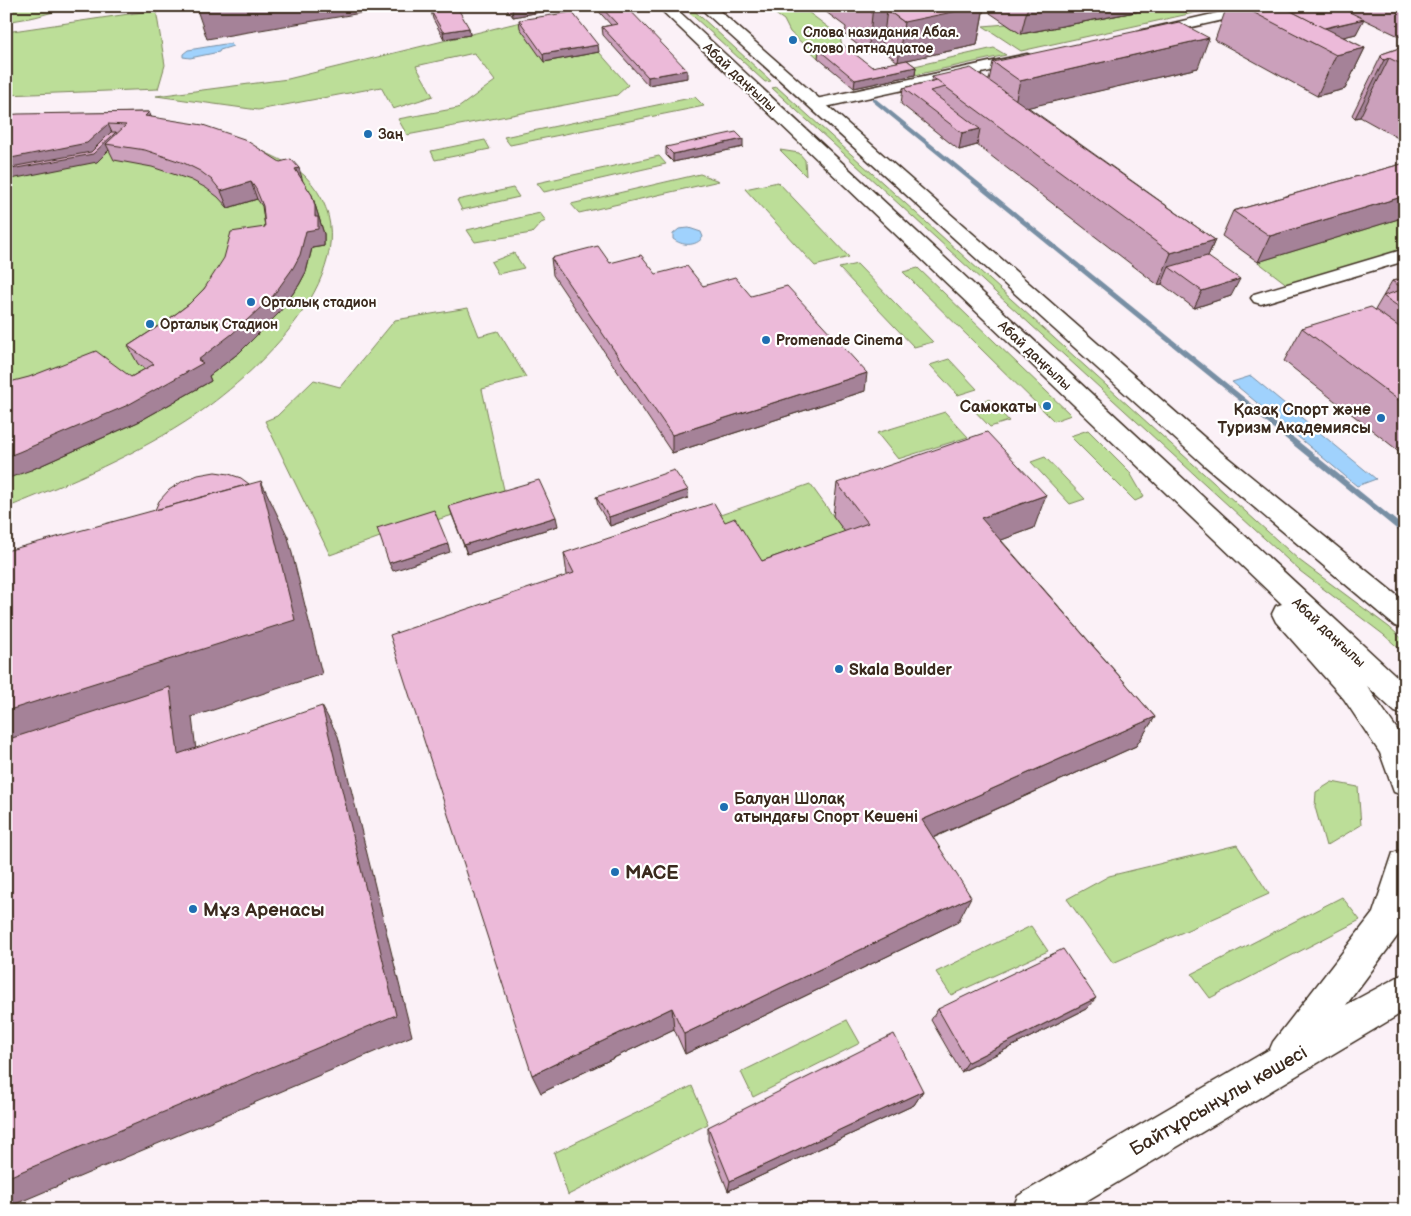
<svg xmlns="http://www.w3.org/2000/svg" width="1411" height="1216" font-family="'Balsamiq Sans',sans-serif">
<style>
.green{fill:#bcde98;stroke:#7c845b}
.water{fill:#a0d2fd;stroke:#788fa4}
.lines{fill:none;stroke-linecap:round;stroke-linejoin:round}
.stream{fill:#788fa4;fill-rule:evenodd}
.minor-casing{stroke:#3b2a1e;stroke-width:3}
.secondary-casing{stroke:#3b2a1e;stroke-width:3}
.minor{fill:#fff;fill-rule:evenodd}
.secondary{fill:#fff;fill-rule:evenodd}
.wall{fill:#cba0bb;stroke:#3b2a1e}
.shaded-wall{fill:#a58298;stroke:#3b2a1e}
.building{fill:#ecbad9;stroke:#3b2a1e}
.poi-dot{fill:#1f6fb2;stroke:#fff;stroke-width:2}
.labels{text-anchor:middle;stroke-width:4.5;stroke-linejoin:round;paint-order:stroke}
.far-poi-label{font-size:14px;font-weight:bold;fill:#3b2a1e;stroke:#fff;text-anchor:start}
.far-street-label{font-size:14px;fill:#3b2a1e;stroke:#fff}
.poi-label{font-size:16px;font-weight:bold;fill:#3b2a1e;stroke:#fff;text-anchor:end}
.near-poi-label{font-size:19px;font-weight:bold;fill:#3b2a1e;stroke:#fff;text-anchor:start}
.near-street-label{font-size:19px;fill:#3b2a1e;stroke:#fff}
</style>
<rect width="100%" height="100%" fill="#fbf1f7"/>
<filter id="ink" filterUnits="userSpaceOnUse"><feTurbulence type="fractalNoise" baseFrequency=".02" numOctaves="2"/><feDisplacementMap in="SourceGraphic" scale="10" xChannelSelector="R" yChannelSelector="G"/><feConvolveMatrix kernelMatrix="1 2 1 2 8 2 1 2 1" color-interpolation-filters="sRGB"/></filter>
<g filter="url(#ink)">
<g class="green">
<path d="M6 6H75L35 17 6 22Z"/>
<path d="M682 6H689L771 81 765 82Z"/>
<path d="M764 6H800L840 36 843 53 818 58 790 32 784 20Z"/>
<path d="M1166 6H1225L1021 51 983 26 1006 24 1021 34Z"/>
<path d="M156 10 165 65 158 89 6 95V32Z"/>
<path d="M537 18 599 52 628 85 617 95 407 135 398 119 458 108 495 81 474 53 416 66 433 96 393 109 381 87 258 110 156 96 288 79Z"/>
<path d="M994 48 1006 55 915 75 906 68Z"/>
<path d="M777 87 1299 560 1389 627 1405 641V654L1384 635 1300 571 772 88Z"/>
<path d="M695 97 704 106 510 145 504 137Z"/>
<path d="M6 118 256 148C272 156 291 163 305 176 384 256 260 371 196 415 138 454 71 482 6 508Z"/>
<path d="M485 140 490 149 435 160 431 151Z"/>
<path d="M780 150 799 153 805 160 806 176Z"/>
<path d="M659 156 666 164 544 192 537 183Z"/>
<path d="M700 174 719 181 579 213 571 204Z"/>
<path d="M778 182 849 257 815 266 745 189Z"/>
<path d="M513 188 519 197 462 210 457 200Z"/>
<path d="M540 213 546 221 541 223 532 233 475 242 467 230Z"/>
<path d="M1405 217V255L1293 289 1258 262Z"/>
<path d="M514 253 524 268 498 274 491 262Z"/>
<path d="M857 264 933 342 914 347 839 268Z"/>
<path d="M918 268 1071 415 1054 421 903 272Z"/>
<path d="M468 308 479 336 498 331 526 377 482 389 506 499 380 537 330 555 265 421 277 416 314 380 340 387 395 320Z"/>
<path d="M949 359 977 389 958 395 930 365Z"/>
<path d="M989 399 1009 421 990 427 969 405Z"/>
<path d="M945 412 968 437 898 459 877 433Z"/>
<path d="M1088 430 1129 471 1144 497 1135 501 1070 436Z"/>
<path d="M1045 457 1085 499 1070 504 1031 462Z"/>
<path d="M810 484 862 556 760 593 703 521Z"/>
<path d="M1332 782 1358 787 1361 825 1326 846 1315 807 1316 792Z"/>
<path d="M1237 845 1269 894 1113 963 1067 899 1109 876Z"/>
<path d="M1342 897 1360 920 1210 998 1192 974Z"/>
<path d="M1031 926 1048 951 951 995 936 972Z"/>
<path d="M847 1020 860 1043 753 1097 741 1072Z"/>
<path d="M692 1086 708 1124 568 1195 554 1153Z"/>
</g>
<g class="water">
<path d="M225 44H231L233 46 220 50 219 52 190 58 183 57V54L188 50Z"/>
<path d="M689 228 701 232 703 237C696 247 682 246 673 239V234L679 229Z"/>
<path d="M1251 376 1376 479 1357 486 1232 382Z"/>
</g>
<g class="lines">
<path class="stream" d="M872 99H876L1405 528V536L872 101Z"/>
<defs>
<g id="minor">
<path d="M1248 6H1275L1268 10 1147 37 1142 36 1140 33 1142 30 1147 29Z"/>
<path d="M1027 54 1032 56 1035 59 1032 62 816 109 810 107 808 104 810 101 816 99Z"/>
<path d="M1405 249V261L1261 304 1254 302 1251 298 1254 294Z"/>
</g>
<g id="secondary">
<path d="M657 6H673L1405 684V715L1395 712 1367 686 1405 741V796L1394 792 1380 753 1344 699 1276 622 1272 614 1276 606 1282 604Z"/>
<path d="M698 6H714L1222 453 1405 602V629L1395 626 1204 465Z"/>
<path d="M1405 849V920L1399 934 1346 1005 1405 973V1011L1071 1210H1012L1018 1196 1270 1049 1273 1042 1373 913 1393 853Z"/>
</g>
</defs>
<use href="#minor" class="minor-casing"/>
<use href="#secondary" class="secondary-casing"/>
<use href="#minor" class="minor"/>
<use href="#secondary" class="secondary"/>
</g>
<g class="wall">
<path d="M505 6H561L562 8 513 17Z"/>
<path d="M594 6H626L687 78 648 85 603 35 602 27 611 25Z"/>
<path d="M818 6H987L984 7 977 45 907 60 916 67 915 75 854 88 818 58 819 50 872 67 898 62 882 50 868 53 845 35 846 27Z"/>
<path d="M992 6H1166L1021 34 990 13Z"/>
<path d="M1227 6H1281L1293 12 1344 9 1346 6H1405V39L1363 19 1356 34 1343 37 1365 48 1345 89 1317 96 1215 40Z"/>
<path d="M431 11 469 28 470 35 444 39 433 19Z"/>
<path d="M519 20 599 52 544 62 520 28Z"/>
<path d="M1405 46V142L1360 117 1355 118 1352 115 1382 54Z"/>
<path d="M993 62 1198 68 1028 107 1215 240 1208 256 1231 296 1194 308 1162 284 1158 285 977 145 959 150 901 104 903 88 931 81 932 77 989 80Z"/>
<path d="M149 112 151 117 303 182 312 195 324 234V246L312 248 306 272 299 285 279 313 240 352 209 376 211 381 138 422 31 470 131 377 145 369 138 364 128 346 165 322 189 304 265 227 262 206 257 199 228 208 218 197 206 188 191 180 152 167 114 160 109 150 97 162 6 115Z"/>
<path d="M666 147H743L673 162 666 155Z"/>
<path d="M1405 163 1258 262 1222 236 1233 211Z"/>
<path d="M551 258 610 263 703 286 751 296 865 391 672 453 553 275Z"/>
<path d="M1405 278V456L1284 361 1302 328 1375 310 1392 281Z"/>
<path d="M837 483 1034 528 1001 540 1155 717 1136 746 933 838 958 922 685 1054 674 1029 541 1093 567 575 564 553 725 522 762 561 845 532 833 516Z"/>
<path d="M596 497 688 498 610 526 598 506Z"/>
<path d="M449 506 558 526 467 554 452 515Z"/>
<path d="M938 1009H1086L961 1072 931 1020Z"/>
<path d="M923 1091 914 1105 728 1191 708 1140V1127Z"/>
</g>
<g class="shaded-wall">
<path d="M220 6H403L207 39 197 10Z"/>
<path d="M530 6H561L562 8 513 17 512 9Z"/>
<path d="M873 6H987L984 7 977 45 898 62 904 22 887 10 882 50 868 53Z"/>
<path d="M1028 6H1166L1021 34Z"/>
<path d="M1364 19 1356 34 1315 44 1297 35Z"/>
<path d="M469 28 470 35 444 39 443 32Z"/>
<path d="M1209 38 1198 68 1013 111 1020 81Z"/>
<path d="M598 45 599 52 544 62 543 54Z"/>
<path d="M1365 48 1345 89 1317 96 1336 55Z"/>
<path d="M1389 58 1360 117 1355 118 1384 60Z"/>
<path d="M916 67 915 75 854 88 855 80Z"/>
<path d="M687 70V78L648 85V77Z"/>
<path d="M149 112 156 128 145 116Z"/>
<path d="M108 124 113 135 116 132 120 140 106 144 109 150 97 162 6 180V159Z"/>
<path d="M980 129 977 145 959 150 962 133Z"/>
<path d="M743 139V147L673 162V154Z"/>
<path d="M299 168 304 185 295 169Z"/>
<path d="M251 182 257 199 228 208 221 191Z"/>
<path d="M312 195 324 234V246L312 248 306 272 299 285 279 313 240 352 209 376 211 381 138 422 31 470 6 479V457L198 360 306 231 315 217Z"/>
<path d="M1405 196V217L1258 262 1270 236Z"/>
<path d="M1215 240 1201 272 1169 267 1162 284 1158 285 1171 253Z"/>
<path d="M1240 279 1231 296 1194 308 1202 291Z"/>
<path d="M867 373 865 391 672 453V435Z"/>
<path d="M261 481 288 537 322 674 192 717 200 783 6 778V711Z"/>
<path d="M688 490V498L610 526 609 517Z"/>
<path d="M1046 495 1034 528 972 551 981 518Z"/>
<path d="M556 517 558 526 467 554 464 545Z"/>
<path d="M448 544 450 552 393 571 389 563Z"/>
<path d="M322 706 338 736 412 1036 6 1208V1178Z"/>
<path d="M1155 717 1136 746 912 847 922 820Z"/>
<path d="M971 897 958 922 685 1054 684 1034Z"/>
<path d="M1096 998 1086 1009 961 1072 968 1062Z"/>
<path d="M672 1008 674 1029 541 1093 532 1075Z"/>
<path d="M923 1091 914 1105 728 1191 730 1181Z"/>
</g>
<g class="building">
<path d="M195 6H220L197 10Z"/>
<path d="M510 6H530L512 9Z"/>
<path d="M600 6H626L687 70 648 77 602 27 617 24Z"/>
<path d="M906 6H982L904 22 887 10Z"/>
<path d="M1241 6H1281L1365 48 1336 55Z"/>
<path d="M1320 6H1337L1364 19 1324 28 1293 12Z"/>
<path d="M457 7 469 28 443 32 431 11Z"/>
<path d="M572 12 598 45 543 54 519 20Z"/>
<path d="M1179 22 1209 38 1020 81 993 62Z"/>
<path d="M843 45 872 67 907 60 916 67 855 80 819 50Z"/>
<path d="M1405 46V66L1389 58 1384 60 1381 57 1382 54Z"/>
<path d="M971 68 1215 240 1171 253 932 77Z"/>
<path d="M937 80 946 87 930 91 980 129 962 133 903 88Z"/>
<path d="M149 112 145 116 203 125 244 139 280 162 291 159 299 168 295 169 312 195 315 206V217H318V229L306 231 300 255 293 268 273 296 232 334 198 360 203 363 128 405 19 452 6 457V383L29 377 96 351 131 377 154 364 128 346 165 322 189 304 204 289 224 258 231 232 265 227 263 206 256 189 251 182 221 191 212 180 200 171 184 163 145 150 106 144 126 125 108 124 87 143 6 159V115L18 114Z"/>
<path d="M111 132H116L93 154 6 170V168L91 152Z"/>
<path d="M736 132 743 139 673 154 666 147Z"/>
<path d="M1405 163V196L1270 236 1233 211Z"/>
<path d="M598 246 610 263 641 255 656 274 687 266 703 286 735 277 751 296 787 286 867 373 672 435 551 258Z"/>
<path d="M1207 256 1240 279 1202 291 1169 267Z"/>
<path d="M1405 278V311L1383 296 1404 289 1392 281Z"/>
<path d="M1371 307 1405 331V405L1302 328Z"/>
<path d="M987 432 1046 495 981 518 1155 717 922 820 971 897 684 1034 672 1008 532 1075 390 635 574 573 564 553 714 503 725 522 735 518 762 561 868 523 837 483Z"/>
<path d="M674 470 688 490 609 517 596 497Z"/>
<path d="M215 472 229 474 241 478 249 484 155 510 159 501 169 490 183 481 198 475Z"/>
<path d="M539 480 556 517 464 545 449 506Z"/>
<path d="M261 481 295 620 6 711V551Z"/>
<path d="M434 510 448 544 389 563 377 528Z"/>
<path d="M170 687 178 754 322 706 396 1015 6 1178V740Z"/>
<path d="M1063 949 1096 998 968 1062 938 1009Z"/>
<path d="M894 1034 923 1091 730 1181 708 1127Z"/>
</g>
</g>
<g class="poi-dot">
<circle cx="793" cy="40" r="5"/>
<circle cx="368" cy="134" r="5"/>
<circle cx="251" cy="302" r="5"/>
<circle cx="150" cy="324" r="5"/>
<circle cx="766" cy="340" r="5"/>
<circle cx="1047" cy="406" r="5"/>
<circle cx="1381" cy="418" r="5"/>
<circle cx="839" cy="669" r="5"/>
<circle cx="724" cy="807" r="5"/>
<circle cx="615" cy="872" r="5"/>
<circle cx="193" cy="909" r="5"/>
</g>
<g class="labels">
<g class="far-poi-label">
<text x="803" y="37">Слова назидания Абая.<tspan x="803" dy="16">Слово пятнадцатое</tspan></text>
<text x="378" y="139">Заң</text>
<text x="261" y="307">Орталық стадион</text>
<text x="160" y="329">Орталық Стадион</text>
<text x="776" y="345">Promenade Cinema</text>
</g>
<g class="far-street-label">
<text transform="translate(740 77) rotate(43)" y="5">Абай даңғылы</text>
<text transform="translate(1035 355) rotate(43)" y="5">Абай даңғылы</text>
<text transform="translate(1329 632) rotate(43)" y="5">Абай даңғылы</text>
</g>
<g class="poi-label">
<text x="1037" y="412">Самокаты</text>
<text x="1371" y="415">Қазақ Спорт және<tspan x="1371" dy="18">Туризм Академиясы</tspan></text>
<text x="849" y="675" text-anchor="start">Skala Boulder</text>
<text x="734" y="804" text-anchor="start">Балуан Шолақ<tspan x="734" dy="18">атындағы Спорт Кешені</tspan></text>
</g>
<g class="near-poi-label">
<text x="625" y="879">MACE</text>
<text x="203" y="916">Мұз Аренасы</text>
</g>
<g class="near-street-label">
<text transform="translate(1218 1100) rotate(-30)" y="7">Байтұрсынұлы көшесі</text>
</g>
</g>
<rect width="1411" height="1216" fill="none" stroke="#fff" stroke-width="25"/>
<rect x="12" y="12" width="1386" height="1191" fill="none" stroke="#3b2a1e" stroke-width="2" filter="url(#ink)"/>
</svg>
